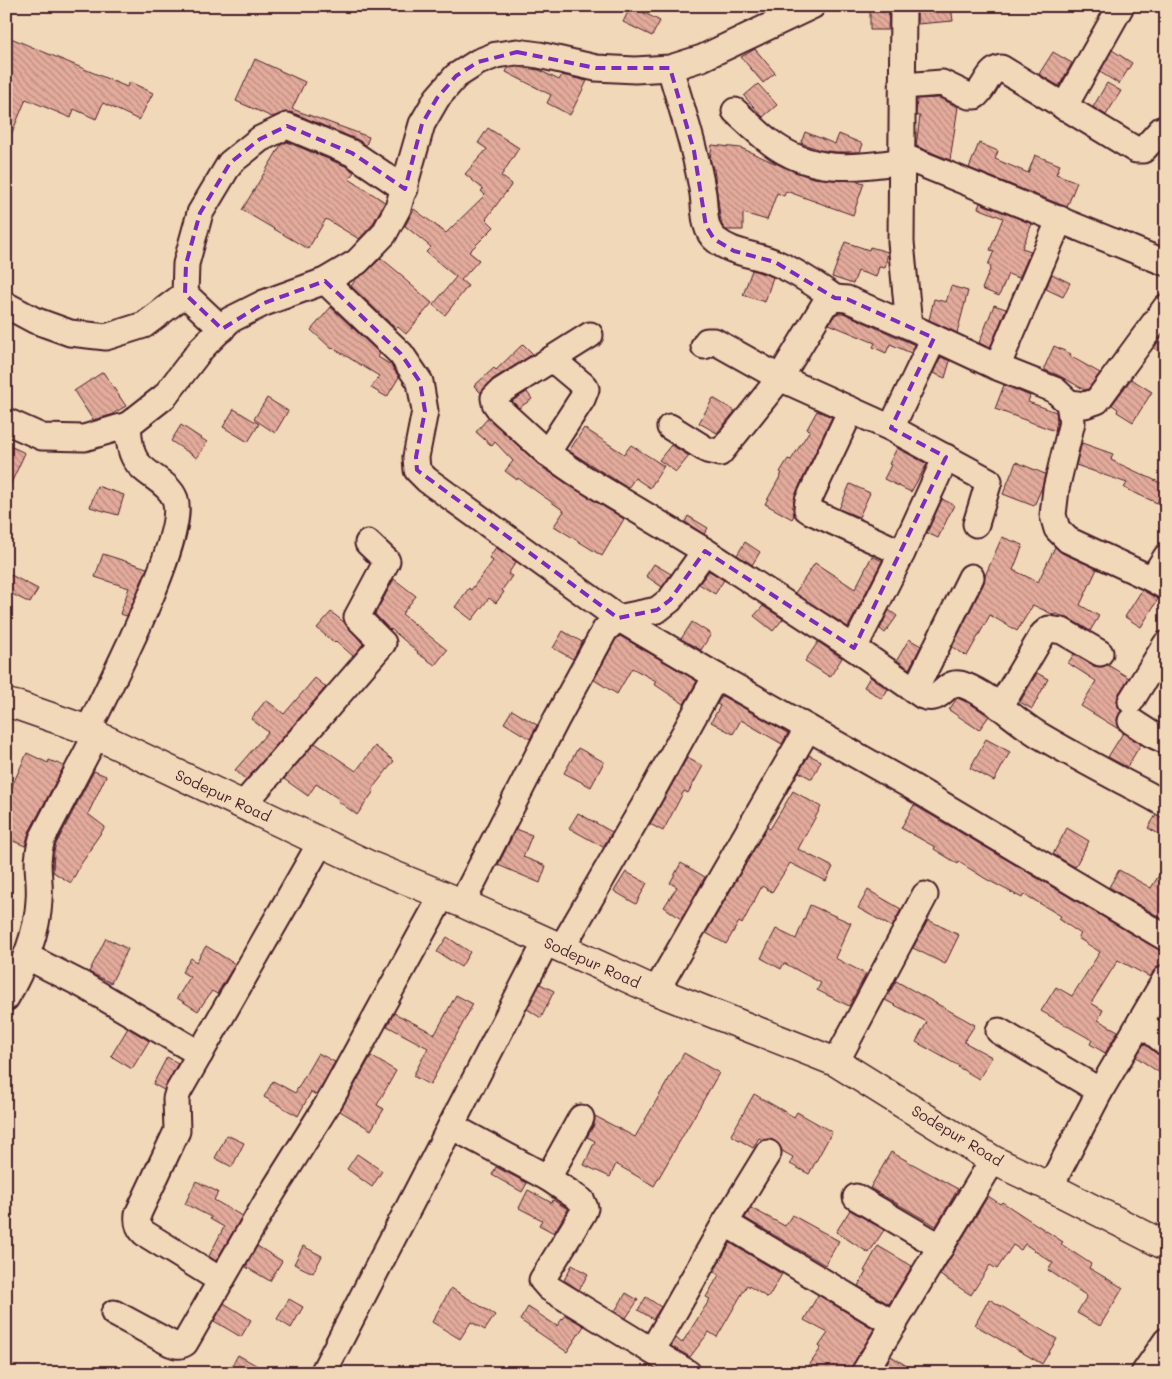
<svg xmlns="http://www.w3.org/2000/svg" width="1172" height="1379" font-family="Mali,sans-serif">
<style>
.building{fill:url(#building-back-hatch);stroke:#4a1f2b}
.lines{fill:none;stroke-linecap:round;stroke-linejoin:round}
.minor-casing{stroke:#4a1f2b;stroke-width:29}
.major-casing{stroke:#4a1f2b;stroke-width:31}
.minor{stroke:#f0d8b8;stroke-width:25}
.major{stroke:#f0d8b8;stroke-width:28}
.marked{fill:none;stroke:#7b2cbf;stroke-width:4;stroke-dasharray:10 6;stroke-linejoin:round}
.labels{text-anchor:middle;stroke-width:4;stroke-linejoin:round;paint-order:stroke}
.street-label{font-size:15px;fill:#4a1f2b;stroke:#f0d8b8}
</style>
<defs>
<pattern id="building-back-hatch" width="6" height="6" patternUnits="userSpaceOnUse" patternTransform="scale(1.25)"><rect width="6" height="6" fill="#e3ab9c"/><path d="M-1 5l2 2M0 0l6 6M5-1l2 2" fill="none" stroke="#ba8b7f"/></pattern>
</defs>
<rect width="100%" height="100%" fill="#f0d8b8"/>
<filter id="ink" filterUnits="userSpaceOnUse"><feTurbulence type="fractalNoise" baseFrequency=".02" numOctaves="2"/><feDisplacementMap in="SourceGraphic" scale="10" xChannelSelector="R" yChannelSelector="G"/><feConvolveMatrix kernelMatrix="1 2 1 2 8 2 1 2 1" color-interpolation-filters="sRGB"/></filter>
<g filter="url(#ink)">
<g class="building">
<path d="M631 6 660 21 652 36 623 22Z"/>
<path d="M870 6H889L888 30H870Z"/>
<path d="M936 6H951L953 21 917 24V8Z"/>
<path d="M6 36 127 87 130 82 153 93 139 120 103 103 96 119 74 109 71 118 26 99 6 147Z"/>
<path d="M755 49 775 73 763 83 741 57Z"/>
<path d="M1112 50 1132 63 1119 84 1100 72Z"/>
<path d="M1053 52 1072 63 1059 86 1039 74Z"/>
<path d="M255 59 305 82 292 109 369 137 366 145 358 140 293 113 286 112 272 117 236 101Z"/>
<path d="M517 67 539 70 559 80 562 75 587 81 570 115 547 103 551 95 506 72 508 68Z"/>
<path d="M1107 83 1121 91 1106 115 1093 107Z"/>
<path d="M758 84 777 105 763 117 744 96Z"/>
<path d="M939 98 958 107 950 160 916 146 920 116H916L917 99Z"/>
<path d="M488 128 519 148 501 176 512 184 486 219 494 227 469 252 479 260 461 280 468 286 445 315 433 305 456 277 426 252 431 247 405 226 414 209 446 233 485 195 481 191 483 189 465 174 487 149 478 143Z"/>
<path d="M805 132 835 144 839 134 863 144 860 152H835L820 150 801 143Z"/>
<path d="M287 142 345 166 354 172 349 179 385 202 372 225 359 239 326 219 308 249 242 210 281 145Z"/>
<path d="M979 143 998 151 995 159 1028 173 1035 155 1060 165 1056 174 1077 182 1067 207 969 168Z"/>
<path d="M712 145 741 148 795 172 813 178 833 180 857 181 864 183 853 215 786 191 784 196 777 193 767 220 743 213V230H726L722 225 720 216 714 169H713L710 158Z"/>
<path d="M980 203 1032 224 1022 248 1031 251 1019 278 1008 274 999 296 982 289 991 267 988 265 994 251 990 250 1003 218 978 208Z"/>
<path d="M845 242 869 250 870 247 888 252 885 268 879 267 876 277 858 271 853 284 832 277Z"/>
<path d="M381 258 404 277 403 278 432 303 406 334 398 327 396 329 351 286 357 278 367 272Z"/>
<path d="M752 270 773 277 765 302 743 295Z"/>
<path d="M1052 274 1070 283 1063 297 1046 289Z"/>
<path d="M951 286 968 291 957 333 929 320 934 299 946 302Z"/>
<path d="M994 305 1006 309 990 348 979 343Z"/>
<path d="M331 307 380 354 378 357 391 365 399 377 387 397 371 388 379 376 333 348 332 349 311 330Z"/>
<path d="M839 313H843L915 345 911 353 890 344 886 353 873 347 875 343 829 324 835 315Z"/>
<path d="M1166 332V356L1154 348Z"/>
<path d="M523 344 533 354 493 379 481 393 474 386 494 368 496 370Z"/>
<path d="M1054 346 1071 354 1070 356 1100 373 1088 389 1085 390 1060 376 1045 370V366Z"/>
<path d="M941 357 950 361 945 378 933 373Z"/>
<path d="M103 372 126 406 111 415 93 420 74 391Z"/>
<path d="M1131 379 1152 392 1133 422 1117 412 1118 409 1112 405Z"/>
<path d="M1004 385 1030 396 1028 402 1056 412 1057 421 1055 431 995 409Z"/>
<path d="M527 392 532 399 519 408 512 401Z"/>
<path d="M267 398 288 411 275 433 254 419Z"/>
<path d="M713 398 735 411 717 433 699 423Z"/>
<path d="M234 409 259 424 248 442 223 427Z"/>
<path d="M817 411 832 417 795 495 793 507 794 515 792 519 765 504 782 473 780 472 788 459 791 460 810 430 807 429Z"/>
<path d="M488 418 539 465 575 489 624 519 602 556 554 526 564 511 518 478 517 480 505 471 513 461 495 442 492 446 476 432Z"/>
<path d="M181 425 207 442 197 458 171 441Z"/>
<path d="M584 428 624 454 631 445 664 466 650 488 635 478 628 488 569 451Z"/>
<path d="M1082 443 1113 454 1111 460 1165 485 1157 503 1124 488 1127 483 1076 465Z"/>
<path d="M6 444 25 453 6 494Z"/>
<path d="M671 445 689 456 676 472 659 460Z"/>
<path d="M897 448 927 464 911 492 884 479 891 465 889 464Z"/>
<path d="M1016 462 1045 474 1042 487 1034 506 1003 494Z"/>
<path d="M850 484 870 493 859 517 839 509Z"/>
<path d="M97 486 124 495 118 515 90 507Z"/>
<path d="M942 499 954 505 938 538 927 533Z"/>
<path d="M688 516 708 528 704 534 685 522Z"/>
<path d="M1002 537 1023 545 1013 570 1038 582 1055 547 1062 553 1097 569 1080 605 1099 616 1090 631 1069 618 1056 614 1054 615 1033 605 1017 631 990 615 967 656 952 647 984 583 985 576Z"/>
<path d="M745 542 760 552 752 565 737 555Z"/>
<path d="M496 547 516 562 508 574 512 576 502 590 504 592 496 603 489 598 472 620 455 607 469 588 471 590 493 561 489 558Z"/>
<path d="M103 554 147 568 127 616 120 614 129 588 95 577Z"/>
<path d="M872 556 882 561 848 627 795 593 815 563 855 589Z"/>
<path d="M654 564 671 574 662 587 646 576Z"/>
<path d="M709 571 724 580 715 594 699 584Z"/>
<path d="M11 575 38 589 30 603 6 591V584Z"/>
<path d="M394 579 416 596 402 614 447 650 435 665 417 653 418 652 391 629 390 630 375 614Z"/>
<path d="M1142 590 1158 599 1141 627 1125 617Z"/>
<path d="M763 606 783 619 773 631 754 616Z"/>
<path d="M889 610 897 616 885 633 880 629Z"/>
<path d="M331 612 345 623 363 644 353 656 336 641 334 643 317 628Z"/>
<path d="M692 622 711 634 701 650 681 639Z"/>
<path d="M563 631 582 642 573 659 553 648Z"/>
<path d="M620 636 697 681 684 704 654 684 656 681 632 668 617 694 594 680 616 639Z"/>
<path d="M909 639 921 646 909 669 897 660Z"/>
<path d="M818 642 842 658 830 677 805 661Z"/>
<path d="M1074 654 1093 666 1100 667 1108 665 1129 678 1119 693 1117 700 1118 707 1121 711 1117 720 1120 730 1081 706 1096 681 1068 663Z"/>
<path d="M1037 673 1048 679 1032 709 1020 702Z"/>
<path d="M870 677 888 689 882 699 864 687Z"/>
<path d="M315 678 326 687 246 780 235 770 268 732 251 719 266 700 284 714Z"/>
<path d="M722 696 788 733 782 744 741 720 733 734 711 722 720 706 717 704Z"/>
<path d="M957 698 969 703 989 716 979 730 949 710Z"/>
<path d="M512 710 537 725 530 739 504 723Z"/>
<path d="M1123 733 1141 744 1127 767 1108 757Z"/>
<path d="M986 739 1010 752 994 781 970 768Z"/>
<path d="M315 743 356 771 375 746 394 761 372 789 374 791 357 815 338 801 339 799 316 784 308 796 284 779Z"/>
<path d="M578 748 604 762 591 787 564 773Z"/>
<path d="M27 753 48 763 49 760 64 766 29 832 25 846 6 838V799Z"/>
<path d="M809 755 821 761 812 779 799 772Z"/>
<path d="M687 758 703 766 688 793 684 791 663 831 650 824Z"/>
<path d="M94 771 106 776 88 814 105 827 91 847 92 848 81 864 71 883 53 872 54 851 56 844Z"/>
<path d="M793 791 821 807 798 849 833 867 826 881 790 863 772 892 762 886 742 924 739 922 726 944 706 933 767 827 770 829Z"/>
<path d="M914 805 1159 950 1166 952V959L1162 964 1154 970 1150 977 1118 960 1091 1003 1103 1010 1098 1020 1118 1031 1105 1053 1090 1044 1092 1040 1041 1011 1056 987 1072 996 1100 952 1078 938 1081 934 1059 919 1061 916 1024 894 1022 898 986 879 959 862 958 864 934 849 935 847 901 828Z"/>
<path d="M578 813 612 832 603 847 569 828Z"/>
<path d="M1156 815 1166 819V838L1148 828Z"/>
<path d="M1067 828 1089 841 1075 867 1053 854Z"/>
<path d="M516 829 532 835 523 857 546 866 540 883 498 865Z"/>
<path d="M681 863 705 877 681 919 664 907 677 887 670 883Z"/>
<path d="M1166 864V921L1109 887 1119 870 1151 888Z"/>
<path d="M626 872 647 883 636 904 614 891Z"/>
<path d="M868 890 901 909 892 927 858 908Z"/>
<path d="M810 905 851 923 835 958 866 974 849 1006 817 990 821 983 784 963 781 969 761 958 776 929 796 939Z"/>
<path d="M928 920 959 935 945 964 913 948Z"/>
<path d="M447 937 470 952 461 967 437 952Z"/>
<path d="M106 938 128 949 111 983 89 972Z"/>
<path d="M206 946 235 964 217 994 212 991 198 1011 177 998 190 977 182 972 191 958 196 962Z"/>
<path d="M896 981 975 1025 964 1042 992 1057 979 1079 958 1067 959 1066 916 1042 927 1022 885 1000Z"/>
<path d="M540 984 554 991 541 1018 527 1009Z"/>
<path d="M456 995 473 1004 430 1085 413 1076 428 1048 387 1026 394 1013 435 1034Z"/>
<path d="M1166 1007V1024L1159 1019Z"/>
<path d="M128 1028 149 1041 132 1069 111 1056Z"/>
<path d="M1144 1044 1157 1054 1166 1057V1077L1136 1057Z"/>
<path d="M318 1053 335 1062 316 1095 311 1092 298 1116 264 1097 273 1081 295 1093Z"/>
<path d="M684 1053 719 1073 654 1186 616 1164 610 1177 584 1165 595 1141 587 1137 594 1125 595 1116 635 1137Z"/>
<path d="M371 1056 396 1071 377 1105 384 1109 371 1130 340 1111Z"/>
<path d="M167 1057 178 1063 164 1090 153 1084Z"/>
<path d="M754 1094 794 1117 797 1112 832 1132 809 1174 790 1164 793 1157 782 1151 780 1146 775 1141 769 1139 763 1140 759 1138 753 1148 731 1135Z"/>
<path d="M227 1135 244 1143 232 1167 215 1158Z"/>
<path d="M891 1152 958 1189 936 1226 870 1188Z"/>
<path d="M357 1154 382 1171 372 1187 347 1169Z"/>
<path d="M496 1167 527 1183 522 1192 492 1175Z"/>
<path d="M196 1181 218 1192 214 1200 242 1216 216 1261 209 1256 224 1227 210 1219 211 1217 185 1204Z"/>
<path d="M528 1190 552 1203 553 1200 568 1209 554 1233 539 1225 542 1220 519 1208Z"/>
<path d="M988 1196 1000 1204 1002 1202 1063 1242 1061 1244 1091 1264 1089 1268 1123 1288 1100 1326 1077 1313 1087 1296 1048 1270 1053 1263 1025 1244 1021 1250 1013 1245 997 1269 990 1265 971 1295 940 1275Z"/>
<path d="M751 1208 785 1226 792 1215 839 1241 825 1265 745 1218Z"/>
<path d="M850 1210 884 1230 869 1253 836 1232Z"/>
<path d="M730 1243 782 1274 768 1298 747 1285 717 1337 709 1332 690 1357 671 1346 676 1338 682 1343 710 1299 706 1297 719 1275 714 1272Z"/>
<path d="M257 1246 282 1261 270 1281 246 1267Z"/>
<path d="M303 1246 322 1256 313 1273 294 1264Z"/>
<path d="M878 1246 912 1266 889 1304 858 1286 866 1272 864 1271Z"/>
<path d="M572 1265 588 1274 579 1290 564 1280Z"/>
<path d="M451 1288 495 1315 485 1330 471 1322 460 1339 432 1322Z"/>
<path d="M626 1293 638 1300 626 1318 615 1311Z"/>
<path d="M818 1295 874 1329 852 1366 850 1373H804L821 1348 819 1346 828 1333 804 1320Z"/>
<path d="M646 1297 661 1307 653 1319 638 1310Z"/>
<path d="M289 1299 303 1307 291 1328 277 1319Z"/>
<path d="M989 1299 1057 1339 1042 1364 975 1325Z"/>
<path d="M224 1303 251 1320 241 1337 214 1321Z"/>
<path d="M528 1307 557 1326 565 1315 584 1326 567 1352 520 1320Z"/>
<path d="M238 1355 270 1373H228Z"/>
<path d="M891 1356 918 1373H881Z"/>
</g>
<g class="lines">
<defs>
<g id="minor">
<path d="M903 6 901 242 909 326 997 367 1055 390 1069 403 1072 422 1056 489 1053 515 1057 529 1068 540 1152 579 1166 587"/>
<path d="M670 68C682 110 696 151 703 194 705 209 703 230 716 240 733 254 756 254 776 263 797 272 816 285 835 298"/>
<path d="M903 86 942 83 969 96H975C985 89 988 70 1001 68L1136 150H1143L1161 130 1166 128"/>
<path d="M1064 107 1121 6"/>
<path d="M735 111C747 122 758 133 770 142 810 173 855 169 902 161"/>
<path d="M902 156 1166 263"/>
<path d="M325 281 401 354 420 382 425 411 416 457 417 470 427 480 618 618 716 676 911 786 1166 938"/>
<path d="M185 294 222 329"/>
<path d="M6 305 34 320 70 333 106 337 144 325 185 294 186 264 200 213 230 163 260 139 287 126 352 153 405 189"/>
<path d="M909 326 847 299 835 298 824 305 780 378 891 428 989 481 976 524"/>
<path d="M997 367 1060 219"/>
<path d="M1069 403 1085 405 1097 401 1166 307"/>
<path d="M851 410 808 501 807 509 810 511 902 553"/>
<path d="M6 421 42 437 84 438 128 425 165 396 202 348 230 320 264 303 325 281 357 262 384 234 398 208 422 124 437 98 456 76 478 62 496 55 517 52 539 55 596 68 635 70 670 68 702 58 812 6"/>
<path d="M670 427 707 450 720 453 780 378 714 341H707L704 346"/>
<path d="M891 428 934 338"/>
<path d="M547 453 582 399 586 389 583 385 552 359"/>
<path d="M705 551 854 648 923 696C945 704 943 676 966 686 993 697 1014 720 1039 735 1066 751 1094 766 1122 781 1137 789 1152 796 1166 805"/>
<path d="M1152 579 1166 557"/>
<path d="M854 648 902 553 946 457"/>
<path d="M915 690 971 577"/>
<path d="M1131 701 1166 644"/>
<path d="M1000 707 1043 634 1049 629 1062 631 1100 653"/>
<path d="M1131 721 1151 734 1166 741"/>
<path d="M88 730C107 691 188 536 175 499 168 481 144 475 135 459 129 449 129 436 128 425"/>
<path d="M243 805 383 643 357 617 387 561 368 543"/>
<path d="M462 903 556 720 605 630 618 618 657 610 670 600 705 551 582 477 547 453 500 410 495 403 494 398 501 391 590 335"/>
<path d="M561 949 649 797 716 676"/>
<path d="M26 956 83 985 200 1054"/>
<path d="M656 991 808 728"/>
<path d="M6 998C22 971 38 932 39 900 41 876 34 865 42 839L96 735"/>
<path d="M1140 1022 1166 1043"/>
<path d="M999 1031 1100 1091"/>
<path d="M836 1062 925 895"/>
<path d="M581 1118 548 1178 582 1201 585 1208 583 1213 542 1280 549 1288 688 1373"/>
<path d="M451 1126 548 1178"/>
<path d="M768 1153 725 1223 894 1324"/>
<path d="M1050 1187 1100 1091 1166 978"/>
<path d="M856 1197 941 1247"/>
<path d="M220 1280 144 1233C138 1227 137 1222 138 1214L177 1131 176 1099 178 1092 321 842"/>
<path d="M114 1313 170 1343C175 1345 179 1347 185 1343L267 1201 332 1097 442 896"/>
<path d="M652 1351 725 1223"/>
<path d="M323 1373 546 942"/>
<path d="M864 1373 993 1160"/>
<path d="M1144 1373 1166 1341"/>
</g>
<path id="major" d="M6 703 19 706 88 730 96 735 369 865 462 903 656 991 836 1062 993 1160 1050 1187 1166 1246"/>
</defs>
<use href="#minor" class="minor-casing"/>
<use href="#major" class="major-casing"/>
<use href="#minor" class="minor"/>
<use href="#major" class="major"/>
</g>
</g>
<path class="marked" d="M517 52 596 68H670L694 151 706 226 714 239 734 251 775 262 835 298 847 299 934 338 891 428 946 457 854 648 705 551 670 600 657 610 618 618 417 470 416 457 425 411 420 382 401 354 325 281 264 303 222 329 185 294 186 264 200 213 230 163 260 139 287 126 352 153 405 189 422 124 437 98 456 76 478 62Z"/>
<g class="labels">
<g class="street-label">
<text transform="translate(223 796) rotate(25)" y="5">Sodepur Road</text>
<text transform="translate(592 963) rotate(24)" y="5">Sodepur Road</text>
<text transform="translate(957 1136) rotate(31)" y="5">Sodepur Road</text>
</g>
</g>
<rect width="1172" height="1379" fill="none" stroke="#f0d8b8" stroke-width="25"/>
<rect x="12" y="12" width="1147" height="1354" fill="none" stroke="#4a1f2b" stroke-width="2" filter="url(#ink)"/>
</svg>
